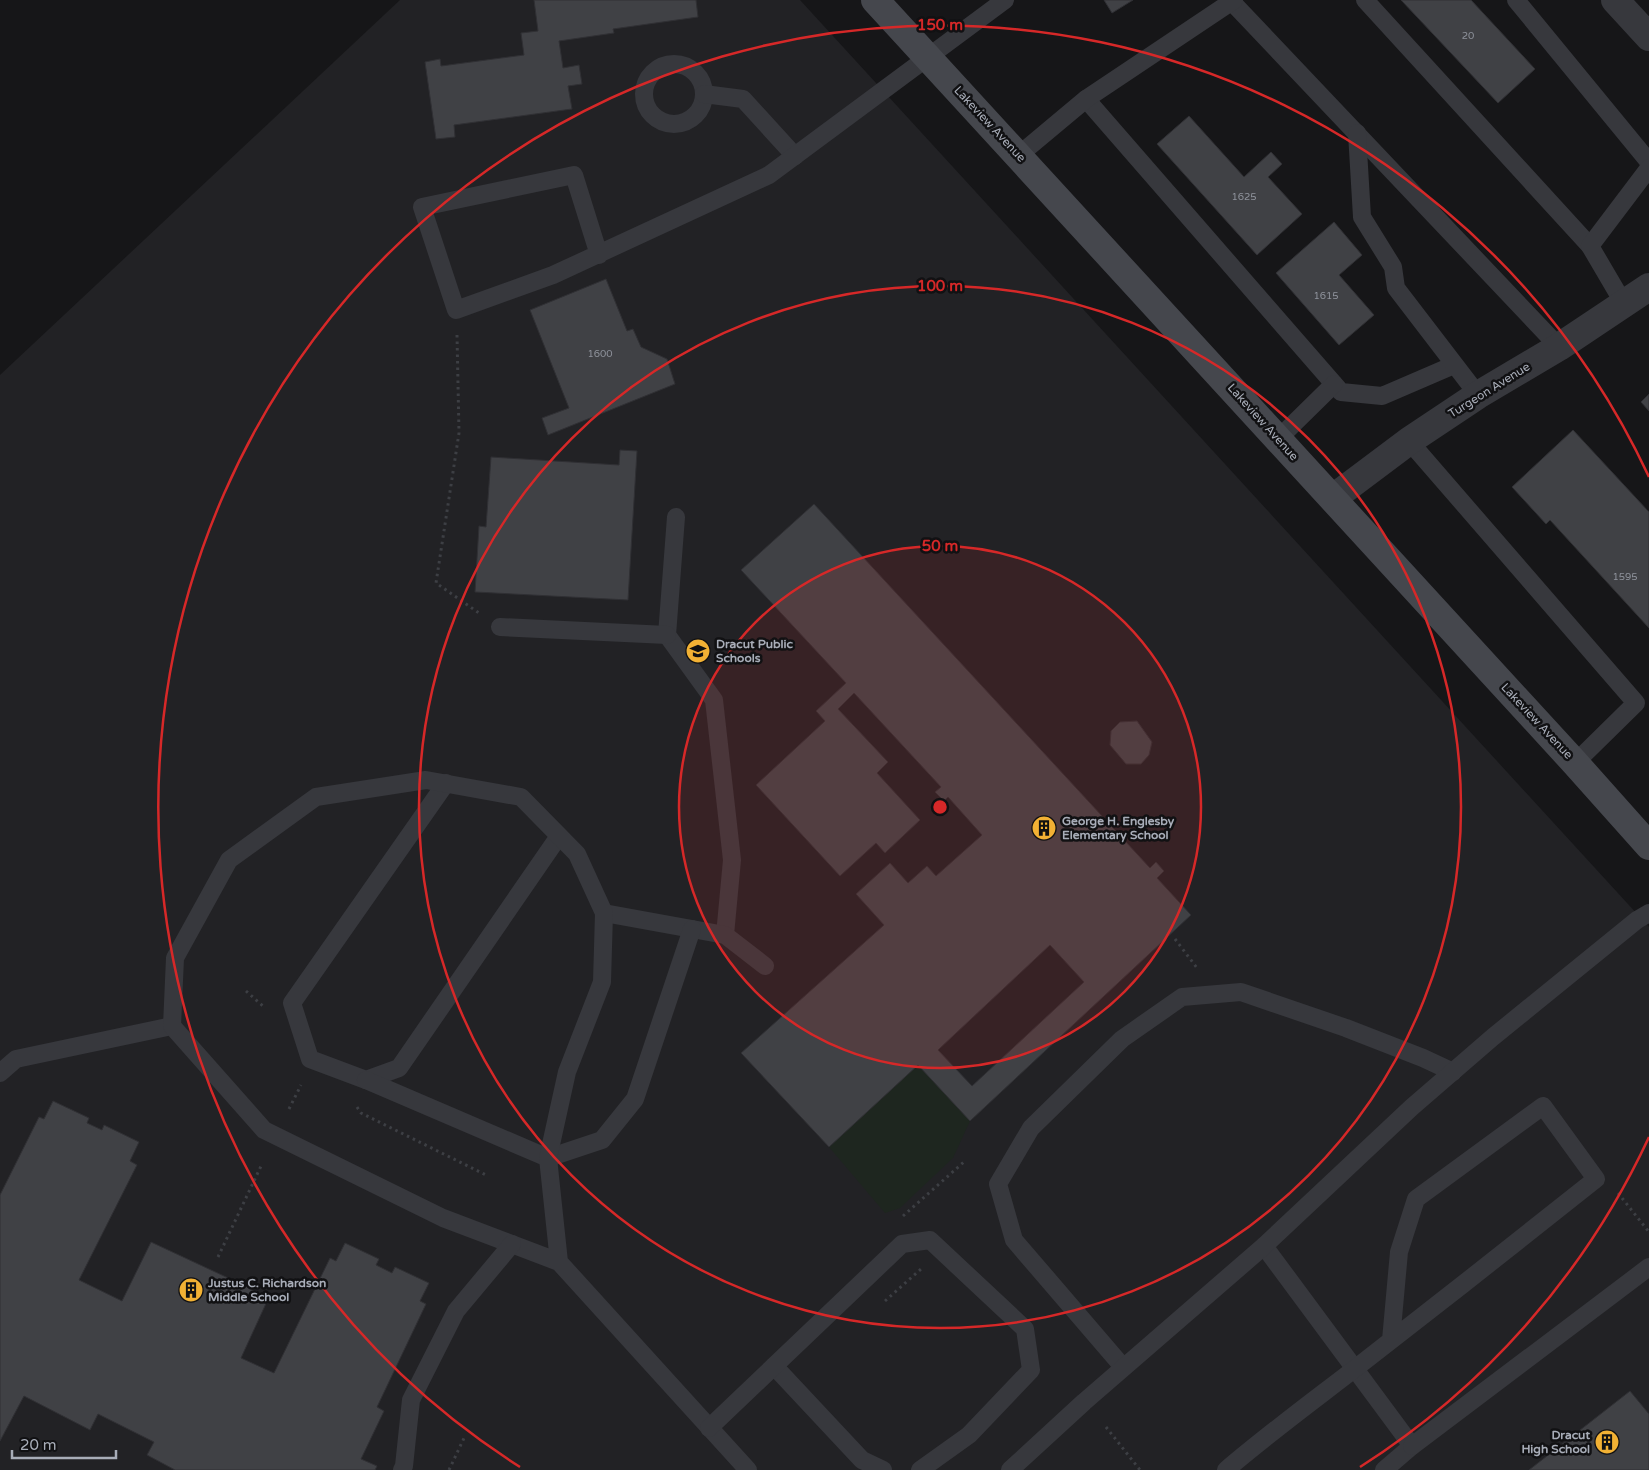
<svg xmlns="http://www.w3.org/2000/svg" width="1649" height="1470" font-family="'Varela Round',sans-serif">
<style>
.built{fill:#222225}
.green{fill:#1e261f}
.building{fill:#404145;stroke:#303034;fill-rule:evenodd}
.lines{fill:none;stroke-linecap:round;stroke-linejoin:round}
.path{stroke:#3d3f44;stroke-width:3;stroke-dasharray:2.5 4;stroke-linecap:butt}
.lane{stroke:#37383d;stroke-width:18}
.street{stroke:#37383d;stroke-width:28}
.secondary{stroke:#45474d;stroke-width:28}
.ring{fill:none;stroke:#d62828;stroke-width:2.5}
.labels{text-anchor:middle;stroke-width:5;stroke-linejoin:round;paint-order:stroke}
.number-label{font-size:10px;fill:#8e929b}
.street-label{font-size:12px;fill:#a8adb8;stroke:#111113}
.poi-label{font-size:12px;font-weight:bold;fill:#a8adb8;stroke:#111113;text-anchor:start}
.centre{fill:#d62828;stroke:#111113;stroke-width:2.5}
.ring-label{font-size:15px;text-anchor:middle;font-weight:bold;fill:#d62828;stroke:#111113;stroke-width:5;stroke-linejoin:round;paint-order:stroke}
</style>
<rect width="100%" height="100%" fill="#161618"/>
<path class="built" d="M400 0H800L1649 927V1470H0V375Z"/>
<path class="green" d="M918 1065 970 1121 953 1158 900 1208 885 1213 829 1147Z"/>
<g class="building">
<path d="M534 0H696L698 17 613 29 614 33 559 41 563 68 579 65 582 84 568 86 572 109 454 125 455 137 436 139 425 62 440 59 441 66 524 55 521 33 538 31Z"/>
<path d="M1104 0H1133L1112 13Z"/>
<path d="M1401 0H1471L1535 69 1498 103Z"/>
<path d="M1189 116 1244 177 1271 152 1282 164 1268 177 1302 214 1257 255 1157 144Z"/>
<path d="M1334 222 1362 255 1339 275 1374 315 1339 345 1276 273Z"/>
<path d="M606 279 627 331 633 329 641 347 667 359 675 384 548 435 542 418 569 408 530 310Z"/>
<path d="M1649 394V411L1641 402Z"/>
<path d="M1573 430 1649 512V628L1550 520 1546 524 1512 487Z"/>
<path d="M620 450 637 451 628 600 475 592 479 526 486 527 491 457 619 465Z"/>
<path d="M814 504 1150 868 1156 862 1164 871 1157 878 1191 915 970 1121 918 1065 829 1147 741 1053 884 925 856 894 890 863 908 883 927 866 936 876 982 835 948 797 944 801 935 792 941 787 854 693 838 709 888 762 877 773 920 820 885 853 876 843 840 876 756 785 825 721 816 711 846 683 741 570ZM1050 945 1084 982 972 1086 938 1050Z"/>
<path d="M1137 721 1152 742 1149 755 1141 764H1126L1110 745 1111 731 1120 722Z"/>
<path d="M53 1101 89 1118 87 1123 102 1130 104 1125 139 1142 130 1161 137 1165 79 1280 122 1301 151 1242 269 1297 241 1358 274 1373 330 1258 336 1261 345 1243 379 1259 376 1265 392 1273 395 1267 429 1283 420 1301 426 1304 377 1407 384 1411 361 1459 377 1466 375 1470H175L147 1455 154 1442 98 1414 90 1430 24 1396 0 1441V1195L39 1117 44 1119Z"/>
<path d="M1630 1391 1649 1414V1470H1529Z"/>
</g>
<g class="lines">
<g class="path">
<path d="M457 335 459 433 436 583 479 613"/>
<path d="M1175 939 1197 968"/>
<path d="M246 991 264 1007"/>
<path d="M357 1107 361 1113 486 1175"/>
<path d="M289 1109 301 1085"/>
<path d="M1618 1193 1649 1232"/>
<path d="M903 1216 965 1161"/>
<path d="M218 1257 262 1164"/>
<path d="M885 1301 921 1269"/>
<path d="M1106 1427 1140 1470"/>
<path d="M449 1470 465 1436"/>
</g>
<g class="lane">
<path d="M1365 0 1590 246"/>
<path d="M1516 0 1649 162"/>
<path d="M1232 2 1559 347"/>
<circle cx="674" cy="94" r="30"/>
<path d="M704 94 743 99 795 156"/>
<path d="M1086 99 1341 392 1382 396 1454 365"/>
<path d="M1357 133 1362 217 1393 267 1396 288 1478 395"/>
<path d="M1019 155 1086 99 1234 0"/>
<path d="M599 255 574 175 422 207 456 310 553 275 769 175 1005 0"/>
<path d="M1624 304 1590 246 1649 168"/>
<path d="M1278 439 1334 384"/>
<path d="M1409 441 1636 703 1575 763"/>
<path d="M676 517 667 635 714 700 732 860 725 935"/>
<path d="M500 627 667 635"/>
<path d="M446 783 292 1003 310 1059 366 1080 399 1068 559 836"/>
<path d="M604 913 725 935 765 966"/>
<path d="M0 1073 16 1059 172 1026"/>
<path d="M366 1080 548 1158 602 1140 635 1099 692 929"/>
<path d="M1264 1246 1412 1446 1384 1470"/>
<path d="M559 1262 548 1158 567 1072 602 982 604 913 577 854 521 797 426 780 316 797 229 860 175 958 172 1026 264 1130 443 1218 559 1262 748 1470"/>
<path d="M774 1366 862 1460 883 1470"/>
<path d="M1123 1367 1014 1240 998 1184 1031 1128 1122 1039 1182 997 1241 992 1346 1028 1423 1058 1453 1072"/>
<path d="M709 1428 902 1244 930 1240 1025 1329 1031 1370 969 1435 920 1470"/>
<path d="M1412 1446 1649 1267"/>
<path d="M402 1470 404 1466 411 1400 456 1311 512 1244"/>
<path d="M1010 1470 1084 1402 1264 1246 1412 1107 1493 1037 1637 920 1649 913"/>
<path d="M1226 1470C1268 1434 1313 1401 1357 1367 1437 1305 1517 1242 1596 1179L1543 1106 1416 1199 1399 1252 1391 1340"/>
</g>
<g class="street">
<path d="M1615 0 1649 37"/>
<path d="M1333 498 1409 441 1478 395 1559 347 1649 287"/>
</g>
<path class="secondary" d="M875 0 1575 763 1649 846"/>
</g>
<circle cx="940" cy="807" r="261" fill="#d62828" fill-opacity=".12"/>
<g class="ring">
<circle cx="940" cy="807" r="261"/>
<circle cx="940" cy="807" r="521"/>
<path d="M1649 1137A782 782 0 0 1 1360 1467M520 1467A782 782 0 1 1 1649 477"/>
</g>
<defs>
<symbol id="school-disc" viewBox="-11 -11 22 22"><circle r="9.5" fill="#f2b134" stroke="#111113"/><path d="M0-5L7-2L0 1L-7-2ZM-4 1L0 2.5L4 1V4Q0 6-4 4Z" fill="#111"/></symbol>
<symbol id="building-disc" viewBox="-11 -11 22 22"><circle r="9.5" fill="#f2b134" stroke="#111113"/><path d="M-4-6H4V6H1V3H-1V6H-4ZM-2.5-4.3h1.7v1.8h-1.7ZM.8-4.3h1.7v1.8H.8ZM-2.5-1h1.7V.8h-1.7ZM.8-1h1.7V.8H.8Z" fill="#111"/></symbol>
</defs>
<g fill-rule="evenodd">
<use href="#school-disc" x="684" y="637" width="28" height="28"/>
<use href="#building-disc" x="1030" y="814" width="28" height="28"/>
<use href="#building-disc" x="177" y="1276" width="28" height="28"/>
<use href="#building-disc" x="1593" y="1428" width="28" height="28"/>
</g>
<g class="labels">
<g class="number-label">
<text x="1468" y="39">20</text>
<text x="1244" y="200">1625</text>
<text x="1326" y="299">1615</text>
<text x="600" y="357">1600</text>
<text x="1625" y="580">1595</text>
</g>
<g class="street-label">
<text transform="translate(990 124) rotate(47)" y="4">Lakeview Avenue</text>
<text transform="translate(1489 390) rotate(-32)" y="4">Turgeon Avenue</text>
<text transform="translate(1263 422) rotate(48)" y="4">Lakeview Avenue</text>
<text transform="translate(1537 721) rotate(47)" y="4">Lakeview Avenue</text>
</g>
<g class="poi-label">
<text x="716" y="648">Dracut Public<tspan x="716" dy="14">Schools</tspan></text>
<text x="1062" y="825">George H. Englesby<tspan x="1062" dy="14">Elementary School</tspan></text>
<text x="208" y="1287">Justus C. Richardson<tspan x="208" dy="14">Middle School</tspan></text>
<text x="1590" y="1439" text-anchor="end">Dracut<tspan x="1590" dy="14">High School</tspan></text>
</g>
</g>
<circle cx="940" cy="807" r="8" class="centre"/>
<g class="ring-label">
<text x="940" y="30">150 m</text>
<text x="940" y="291">100 m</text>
<text x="940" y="551">50 m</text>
</g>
<path d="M12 1450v8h104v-8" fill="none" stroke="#a8adb8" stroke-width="2.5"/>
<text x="20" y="1450" font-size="15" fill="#a8adb8" stroke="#111113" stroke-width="4" paint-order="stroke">20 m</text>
</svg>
